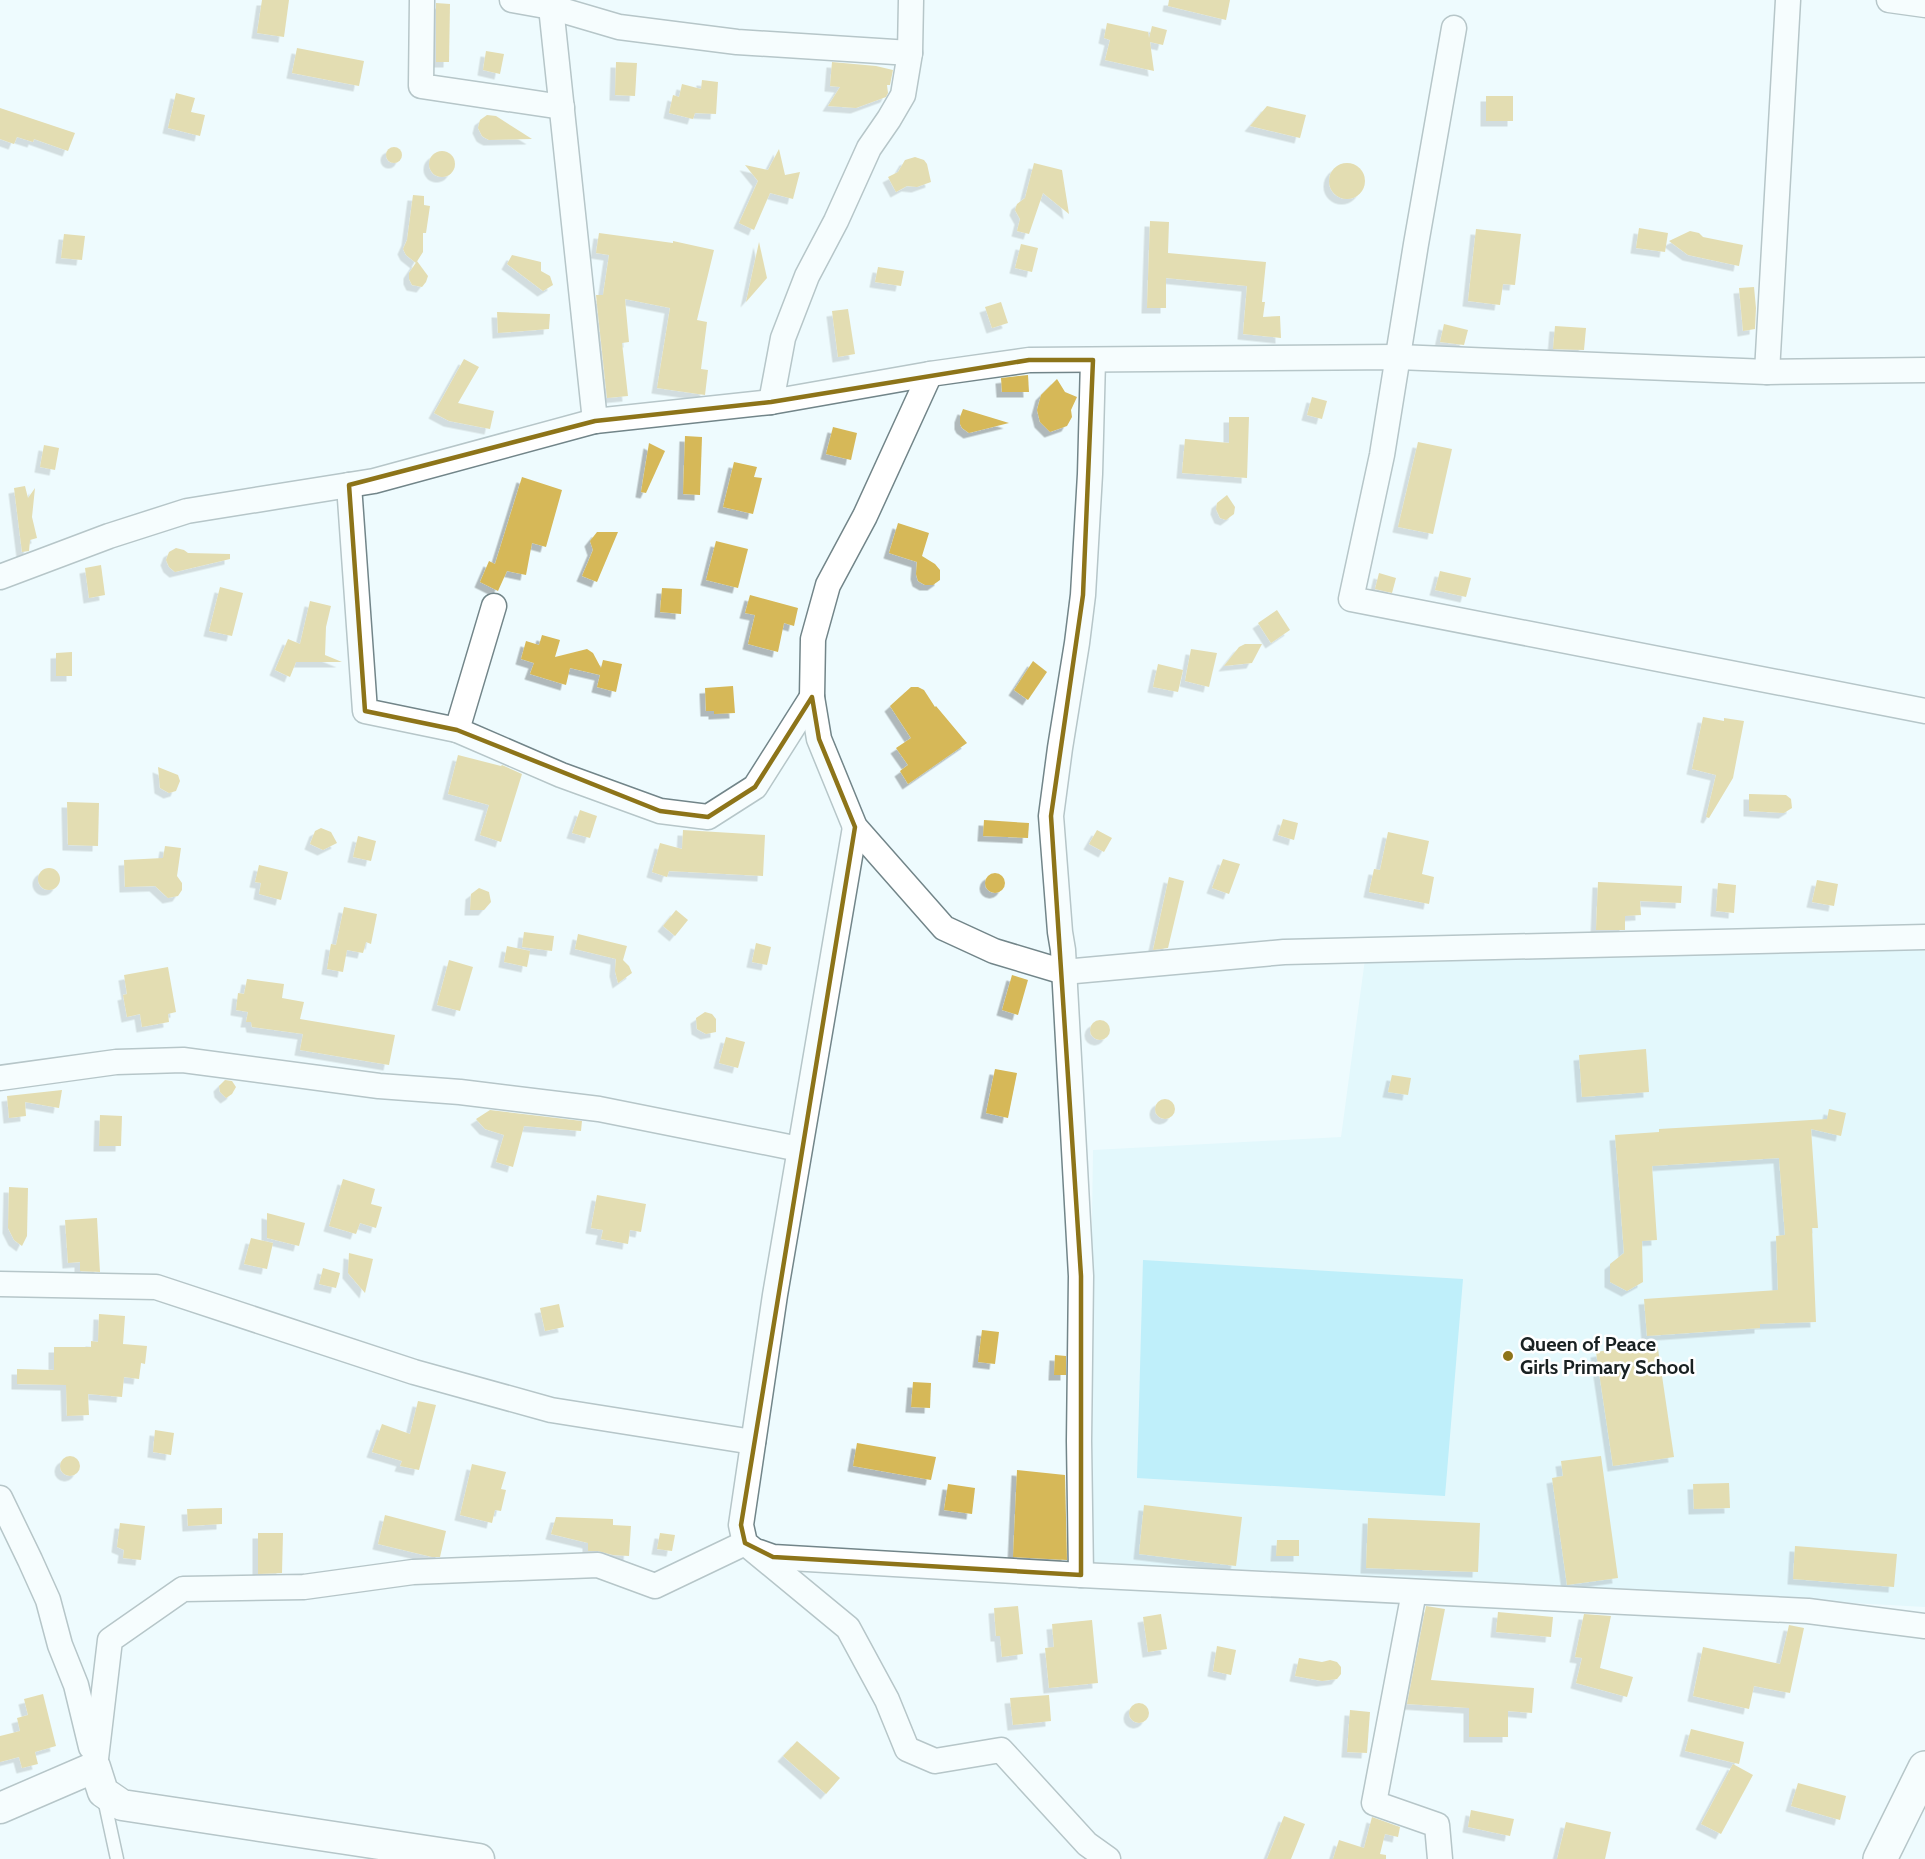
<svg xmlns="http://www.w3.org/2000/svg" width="1925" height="1859" font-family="Cabin,sans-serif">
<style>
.built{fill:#d5f3fb}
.green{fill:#85e0f5}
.building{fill:#d6b858;filter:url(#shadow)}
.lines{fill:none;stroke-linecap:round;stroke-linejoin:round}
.service-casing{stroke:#728589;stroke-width:15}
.minor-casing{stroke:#728589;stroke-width:27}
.tertiary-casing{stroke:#728589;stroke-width:33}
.secondary-casing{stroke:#728589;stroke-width:36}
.service{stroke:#fff;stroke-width:12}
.minor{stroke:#fff;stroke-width:24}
.tertiary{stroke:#fff;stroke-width:30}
.secondary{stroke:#fff;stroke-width:33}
.marked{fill:none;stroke:#8d7419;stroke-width:4.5;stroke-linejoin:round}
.poi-dot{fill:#8d7419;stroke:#fff;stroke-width:2}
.labels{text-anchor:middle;stroke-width:5;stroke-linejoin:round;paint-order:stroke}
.poi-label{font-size:20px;font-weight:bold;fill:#192122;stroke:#fff;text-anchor:start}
</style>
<defs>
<filter id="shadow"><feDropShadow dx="-5.5" dy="5.5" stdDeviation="0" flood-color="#0004"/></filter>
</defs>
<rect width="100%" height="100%" fill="#eefbfe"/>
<path class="built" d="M1925 945V1607L1087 1562 1093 1150 1341 1137 1365 959Z"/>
<path class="green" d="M1143 1260 1463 1279 1445 1496 1137 1478Z"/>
<g class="building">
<path d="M262 0H289L284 37 257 33Z"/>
<path d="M1169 0H1230L1226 20 1168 6Z"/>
<path d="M436 3 450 4 449 62H436Z"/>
<path d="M1107 23 1148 32 1149 38 1152 26 1167 30 1163 45 1150 42 1154 71 1105 60 1110 40 1104 38Z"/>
<path d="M297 48 364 61 359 86 292 73Z"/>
<path d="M486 51 504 54 500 74 483 70Z"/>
<path d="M616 62 637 63 635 96 615 95Z"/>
<path d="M832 62 876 66 893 70 890 85H887L888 93 886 97 856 108 828 106 840 87 830 86Z"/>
<path d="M702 80 718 82 716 114 695 113 693 119 669 113 673 95 679 97 682 84 701 89Z"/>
<path d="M176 93 195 98 191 112 205 115 200 136 168 128Z"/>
<rect x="1486" y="96" width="27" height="25"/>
<path d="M1267 106 1306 115 1300 138 1250 126Z"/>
<path d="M0 108 75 133 68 151 34 139 33 142 17 137 14 144 0 139Z"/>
<path d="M487 115 496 116 532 139 489 140 485 138 482 136 478 128 480 120Z"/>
<circle cx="394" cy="155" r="8"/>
<path d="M779 149 785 175 800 172 793 199 770 193 754 230 739 223 758 181 745 165 768 170Z"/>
<circle cx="442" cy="164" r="13"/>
<path d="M915 157 924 160 927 164 931 182 917 187 907 186 896 192 888 177 898 172 905 160Z"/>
<path d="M1034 163 1062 170 1069 214 1043 193 1029 234 1017 231 1020 219 1015 210 1017 204 1025 198Z"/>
<circle cx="1347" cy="181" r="18"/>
<path d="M413 195 424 196V205L430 206 426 233H423V252L416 263 406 255 403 249 407 240Z"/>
<path d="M1150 221 1169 222 1168 253 1266 262 1262 302H1265L1263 317 1280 316 1281 338 1243 334 1247 286 1166 278V308H1147Z"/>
<path d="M1639 228 1668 233 1665 252 1636 248Z"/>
<path d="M1476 229 1521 234 1515 285 1503 284 1500 305 1468 301Z"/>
<path d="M1690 231 1699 233 1703 237 1743 245 1739 266 1688 255 1669 241Z"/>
<path d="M599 233 673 243V241L714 250 697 320 707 322 701 369 708 370 705 395 657 388 670 308 625 299 629 342 622 343 628 396 607 398 596 295H603L609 255 596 253Z"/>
<path d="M64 234 85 236 82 260 61 258Z"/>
<path d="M759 242 767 278 746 302Z"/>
<path d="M1021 244 1038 248 1032 272 1015 268Z"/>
<path d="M512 255 541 262V271L550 276 553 285 543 291 507 264Z"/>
<path d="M417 261 428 276 426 282 422 287 412 285 409 279V273Z"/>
<path d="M878 267 904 271 901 286 875 282Z"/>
<path d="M1754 287 1756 308 1755 329 1743 331 1739 288Z"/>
<path d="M1001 302 1008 323 992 328 985 307Z"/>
<path d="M848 309 855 354 838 357 832 311Z"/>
<path d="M497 312 550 314 549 329 498 333Z"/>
<path d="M1444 324 1468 330 1464 345 1440 342Z"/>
<path d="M1555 326 1586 328 1584 350 1553 349Z"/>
<path d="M464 359 479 367 458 403 494 411 490 429 449 421 434 413Z"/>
<path d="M1028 375 1029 392H1002L1001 378Z"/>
<path d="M1057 379 1065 392 1077 397 1071 410 1072 417 1067 426 1050 432 1040 422 1037 410 1041 395Z"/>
<path d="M1312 397 1327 401 1322 419 1307 415Z"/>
<path d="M963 409 1009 423 969 433 962 428 960 424V417Z"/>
<path d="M1229 417H1249L1247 478 1182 473 1185 439 1229 443Z"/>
<path d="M833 427 857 433 851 460 826 454Z"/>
<path d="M685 436 702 437 700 495 683 494Z"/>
<path d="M1418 442 1452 449 1433 534 1398 527Z"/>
<path d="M649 443 665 451 646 493 641 492Z"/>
<path d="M44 445 59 448 55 470 40 467Z"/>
<path d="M734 462 757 467 754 477 762 478 753 514 723 507Z"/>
<path d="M522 477 562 490 546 547 532 543 526 575 507 571 498 591 480 582 489 561 495 564Z"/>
<path d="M25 486 28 498 35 488 32 517 37 538 30 540 29 551 22 552 14 488Z"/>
<path d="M1227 495 1235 507 1234 514 1226 520 1220 518 1216 509 1217 503Z"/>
<path d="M898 523 929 533 922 556 935 564 940 570V580L933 585H925L918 581 916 574 917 562 889 553Z"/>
<path d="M597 532H618L597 582 582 576 593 550 590 541Z"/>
<path d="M716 541 748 549 738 588 706 580Z"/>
<path d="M176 548 184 550 188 553 230 554V559L175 572 169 567 166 560 169 552Z"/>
<path d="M101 565 105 595 89 598 85 568Z"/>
<path d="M1440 571 1471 578 1466 597 1435 590Z"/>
<path d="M1379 573 1396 578 1392 593 1375 589Z"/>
<path d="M220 587 243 593 232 636 209 631Z"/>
<path d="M662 588 682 589 681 614 660 612Z"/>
<path d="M750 595 798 608 794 626 784 623 778 652 748 644 755 615 745 613Z"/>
<path d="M310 601 331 606 326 627 325 655 342 662H296L290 677 275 670 288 639 300 644Z"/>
<path d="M1277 610 1290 630 1271 643 1258 623Z"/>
<path d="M542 635 560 640 555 657 587 649 593 653 601 668 603 660 622 664 616 692 597 687 600 675 570 668 566 685 530 674 534 663 521 659 526 641 539 645Z"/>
<path d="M1245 644H1262L1252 663 1224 666 1239 647Z"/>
<path d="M1191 649 1217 653 1209 687 1185 681Z"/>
<path d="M72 652V676H56V653Z"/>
<path d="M1033 661 1047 672 1028 700 1014 690Z"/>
<path d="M1158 664 1183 670 1178 692 1153 687Z"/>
<path d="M733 686 735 713 714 714V711H706L705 688Z"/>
<path d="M911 687H918L924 690 935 707 936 706 967 743 908 784 900 771 908 765 896 748 911 738 890 706Z"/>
<path d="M1703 717 1724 721V718L1744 721 1733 778 1709 818 1706 817 1716 775 1692 769Z"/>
<path d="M458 755 501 766 502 765 522 774 501 842 480 835 489 805 448 794Z"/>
<path d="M158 767 178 775 180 781 176 791 169 793 160 788Z"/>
<path d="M1749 794 1786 795 1791 799 1792 808 1784 813 1749 811Z"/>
<path d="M67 802 99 803 98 846 68 845Z"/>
<path d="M580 810 597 816 590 838 572 833Z"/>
<path d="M1283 819 1298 823 1294 840 1278 835Z"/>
<path d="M984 820 1029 823 1028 838 983 836Z"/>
<path d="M321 828 331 832 337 843 323 850 310 844 315 831Z"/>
<path d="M683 830 765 835 763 876 669 871 667 877 652 872 660 843 682 849Z"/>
<path d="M1097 830 1112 838 1104 852 1089 844Z"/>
<path d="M1388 832 1429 841 1422 874 1434 877 1429 904 1369 892 1374 869 1380 870Z"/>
<path d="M358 836 376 841 371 861 353 857Z"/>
<path d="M165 846 181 848 177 876 182 883V890L178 896 168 898 155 886 125 887 124 860 163 858Z"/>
<path d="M1223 859 1240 864 1229 894 1212 888Z"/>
<path d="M259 865 288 872 281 900 259 894 261 883 255 882Z"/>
<circle cx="49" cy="879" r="11"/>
<circle cx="995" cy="883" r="10"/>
<path d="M1169 877 1184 881 1168 948 1153 950Z"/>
<path d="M1817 880 1838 884 1834 906 1812 902Z"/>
<path d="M1598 882 1682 886 1681 903 1640 901 1641 915 1625 916V930H1596Z"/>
<path d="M1718 883 1736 885 1734 913 1716 911Z"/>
<path d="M479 888 489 892 491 902 484 910H470L471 894Z"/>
<path d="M344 907 377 914 371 944 366 942 363 953 347 950 343 972 327 969 331 944 336 945Z"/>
<path d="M676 910 688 920 675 936 663 926Z"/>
<path d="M524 932 554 936 552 951 522 947Z"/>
<path d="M578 934 627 946 623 960 629 966 632 973 618 983 615 971 616 959 575 949Z"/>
<path d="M756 943 771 947 767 965 752 962Z"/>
<path d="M507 946 530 951 527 967 504 962Z"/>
<path d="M449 960 473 967 460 1011 437 1005Z"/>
<path d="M168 967 176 1012 168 1014 169 1022 142 1027 140 1014 127 1017 123 995 127 994 124 975Z"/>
<path d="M1012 975 1028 980 1018 1015 1002 1010Z"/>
<path d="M247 979 284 984 282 998 304 1002 300 1019 395 1035 389 1065 300 1050 303 1034 252 1027 251 1022H246L248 1012 236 1010 238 993 244 994Z"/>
<path d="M705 1012 712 1014 716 1019V1032L706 1034 697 1029 696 1018Z"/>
<circle cx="1100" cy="1030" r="10"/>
<path d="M726 1037 745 1042 738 1068 719 1063Z"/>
<path d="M1646 1049 1649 1092 1582 1097 1579 1055Z"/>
<path d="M995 1069 1017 1073 1008 1118 986 1113Z"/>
<path d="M1392 1075 1411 1078 1408 1095 1388 1092Z"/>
<path d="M225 1080 232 1081 236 1087 232 1094 226 1098 220 1092 219 1086Z"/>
<path d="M62 1090 59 1108 25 1102 26 1116 9 1118 7 1096Z"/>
<circle cx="1165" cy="1109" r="10"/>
<path d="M1829 1109 1846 1113 1841 1136 1811 1129 1818 1228H1812L1816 1322 1760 1324V1328L1647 1336 1644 1299 1778 1290 1776 1236 1785 1235 1779 1158 1652 1166 1657 1240 1642 1241 1643 1282 1627 1291 1610 1282V1264L1624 1253 1615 1135 1659 1132V1129L1827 1119Z"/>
<path d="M490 1110 582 1121 581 1131 524 1126 513 1167 496 1162 504 1135 485 1129 476 1119Z"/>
<path d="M100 1115 122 1116 121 1146H99Z"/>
<path d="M343 1179 375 1189 371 1204 382 1207 376 1228 360 1223 356 1234 329 1226Z"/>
<path d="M9 1187 28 1188 27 1236 22 1246 14 1240 8 1228Z"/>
<path d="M597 1195 646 1204 641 1232 630 1230 628 1244 601 1239 603 1230 591 1228Z"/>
<path d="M267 1213 305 1223 299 1246 267 1238Z"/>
<path d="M97 1218 100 1272 80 1271V1262L68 1263 65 1220Z"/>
<path d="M251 1238 273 1243 267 1269 244 1264Z"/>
<path d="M349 1253 373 1259 365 1293 348 1273Z"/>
<path d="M323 1268 340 1273 336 1288 319 1284Z"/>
<path d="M559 1304 564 1327 545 1331 540 1308Z"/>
<path d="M99 1314 125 1316 123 1344 147 1346 145 1364 141 1363 139 1379 124 1377 122 1397 88 1394 89 1415 67 1416 66 1385 17 1384V1369L54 1370V1347H91V1341L98 1342Z"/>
<path d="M982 1330 999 1332 995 1364 978 1362Z"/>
<path d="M1657 1342 1674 1457 1613 1466 1596 1352Z"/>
<path d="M1055 1355 1066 1356V1375H1054Z"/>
<path d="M913 1382 931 1383 930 1408 911 1407Z"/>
<path d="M418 1401 436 1405 419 1470 400 1466 402 1461 372 1452 382 1424 410 1434Z"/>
<path d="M155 1430 174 1433 171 1455 153 1452Z"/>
<path d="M857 1443 936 1457 931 1480 853 1466Z"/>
<circle cx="70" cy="1466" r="10"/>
<path d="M1601 1456 1618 1578 1567 1585 1552 1478 1563 1476 1561 1461Z"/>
<path d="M472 1464 506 1472 501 1489 506 1490 501 1511 495 1510 492 1523 460 1515Z"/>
<path d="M1017 1470 1065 1475 1067 1560 1013 1557Z"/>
<path d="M1729 1483 1730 1508 1694 1509 1693 1484Z"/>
<path d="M948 1484 975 1488 972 1514 944 1510Z"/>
<path d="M1144 1505 1242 1517 1236 1566 1139 1554Z"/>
<path d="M222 1508V1524L188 1526 187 1509Z"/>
<path d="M385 1515 446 1531 440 1557H432L378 1544Z"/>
<path d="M556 1517 613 1519V1525L631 1526 629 1556 613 1555 598 1551H588V1543L551 1534Z"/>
<path d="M1368 1518 1480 1523 1478 1572 1366 1568Z"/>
<path d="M120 1523 145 1526 141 1560 123 1558 124 1550 117 1547Z"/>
<path d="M258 1533H283L282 1573 258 1574Z"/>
<path d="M660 1533 675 1535 672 1551 657 1549Z"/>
<path d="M1277 1540H1299V1556H1276Z"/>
<path d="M1795 1546 1897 1554 1894 1587 1793 1579Z"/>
<path d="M1018 1606 1023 1654 1002 1657 1000 1636H996L994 1608Z"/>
<path d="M1426 1606 1445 1609 1431 1680 1534 1688 1532 1713 1508 1711V1737H1469V1708L1407 1704Z"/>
<path d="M1498 1612 1553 1617 1551 1637 1496 1632Z"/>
<path d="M1161 1614 1167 1649 1148 1652 1143 1617Z"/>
<path d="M1584 1614 1611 1616 1600 1668 1633 1677 1627 1697 1576 1683 1582 1658 1575 1657Z"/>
<path d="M1092 1620 1098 1683 1049 1688 1045 1648 1054 1647 1052 1624Z"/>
<path d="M1789 1625 1804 1628 1790 1693 1754 1686 1749 1709 1693 1696 1703 1647 1780 1664Z"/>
<path d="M1217 1646 1236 1650 1231 1675 1213 1671Z"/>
<path d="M1299 1658 1322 1662 1330 1660 1337 1662 1341 1667V1674L1337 1679 1322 1681 1295 1676Z"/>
<path d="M43 1694 56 1746 35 1752 38 1764 22 1768 19 1757 0 1762V1736L20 1731 17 1718 28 1715 24 1699Z"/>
<path d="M1049 1695 1051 1721 1013 1725 1010 1698Z"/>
<circle cx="1139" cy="1713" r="10"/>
<path d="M1350 1710 1370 1712 1367 1753 1347 1752Z"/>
<path d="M1691 1729 1744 1742 1739 1764 1685 1751Z"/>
<path d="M797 1741 840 1778 826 1794 783 1756Z"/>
<path d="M1733 1764 1753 1775 1721 1834 1701 1824Z"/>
<path d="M1798 1783 1846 1796 1840 1820 1791 1806Z"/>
<path d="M1471 1810 1514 1819 1510 1836 1468 1827Z"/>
<path d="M1284 1816 1305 1824 1291 1859H1267Z"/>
<path d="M1372 1817 1400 1827 1398 1837 1385 1834 1380 1854 1386 1855V1859H1333L1339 1840 1364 1848Z"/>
<path d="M1566 1822 1611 1832 1605 1859H1557Z"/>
</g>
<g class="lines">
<defs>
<path id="service" d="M104 1799 117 1859"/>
<g id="minor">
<path d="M422 0 421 86 562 107"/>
<path d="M512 0 551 7 619 27 737 42 910 53"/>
<path d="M1889 0 1925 5"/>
<path d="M551 7 595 421"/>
<path d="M1454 28 1416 244 1382 455 1351 599 1925 711"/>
<path d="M1767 372 1788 0"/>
<path d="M930 374 865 516 828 585 813 639 812 697 819 739 855 827 944 928 994 951 1064 972 1284 952 1925 937"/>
<path d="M771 402 783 338 807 276 836 221 869 148 889 119 903 95 910 53 911 0"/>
<path d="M349 485 365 711 457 730"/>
<path d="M0 577 109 536 187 511 374 481 595 421 771 402 930 374 1029 360 1398 357 1767 372 1925 370"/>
<path d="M494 606 457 730 561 775 660 811 708 817 755 787 812 697"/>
<path d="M855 827 775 1295 741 1525 745 1543 848 1628 887 1700 907 1749 935 1761 1001 1750 1087 1844 1108 1859"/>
<path d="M0 1078 116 1062 183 1060 379 1086 460 1092 599 1109 799 1149"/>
<path d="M0 1284 156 1287 414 1372 551 1410 753 1442"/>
<path d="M0 1498 30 1560 48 1600 60 1645 76 1685 91 1747"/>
<path d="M759 1552 773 1557 1081 1575 1808 1611 1925 1626"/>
<path d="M1081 1575 1079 1441 1081 1276 1063 950 1060 932 1051 816 1060 748 1077 643 1083 595 1090 474 1093 360"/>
<path d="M1414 1592 1374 1803 1437 1825 1440 1859"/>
<path d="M95 1767 110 1640 183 1589 304 1587 413 1572 598 1565 655 1586 745 1543"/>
</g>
<path id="tertiary" d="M0 1808 95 1767 103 1792 122 1805 479 1859"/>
<path id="secondary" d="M1880 1859 1925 1768"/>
</defs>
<use href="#service" class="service-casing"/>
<use href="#minor" class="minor-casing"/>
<use href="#tertiary" class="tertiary-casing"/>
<use href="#secondary" class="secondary-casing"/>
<use href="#service" class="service"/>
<use href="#minor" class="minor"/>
<use href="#tertiary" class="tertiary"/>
<use href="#secondary" class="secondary"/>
</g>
<path d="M0 0H1925V1859H0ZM1029 360H1093L1083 595 1051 816 1081 1276V1575L773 1557 745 1543 741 1525 855 827 819 739 812 697 755 787 708 817 660 811 457 730 365 711 349 485 595 421 771 402Z" fill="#eefbfe" fill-opacity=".55" fill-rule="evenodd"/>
<path class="marked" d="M1029 360H1093L1083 595 1051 816 1081 1276V1575L773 1557 745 1543 741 1525 855 827 819 739 812 697 755 787 708 817 660 811 457 730 365 711 349 485 595 421 771 402Z"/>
<circle class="poi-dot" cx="1508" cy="1356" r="6"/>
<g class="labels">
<g class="poi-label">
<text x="1520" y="1351">Queen of Peace<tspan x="1520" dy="23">Girls Primary School</tspan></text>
</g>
</g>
</svg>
